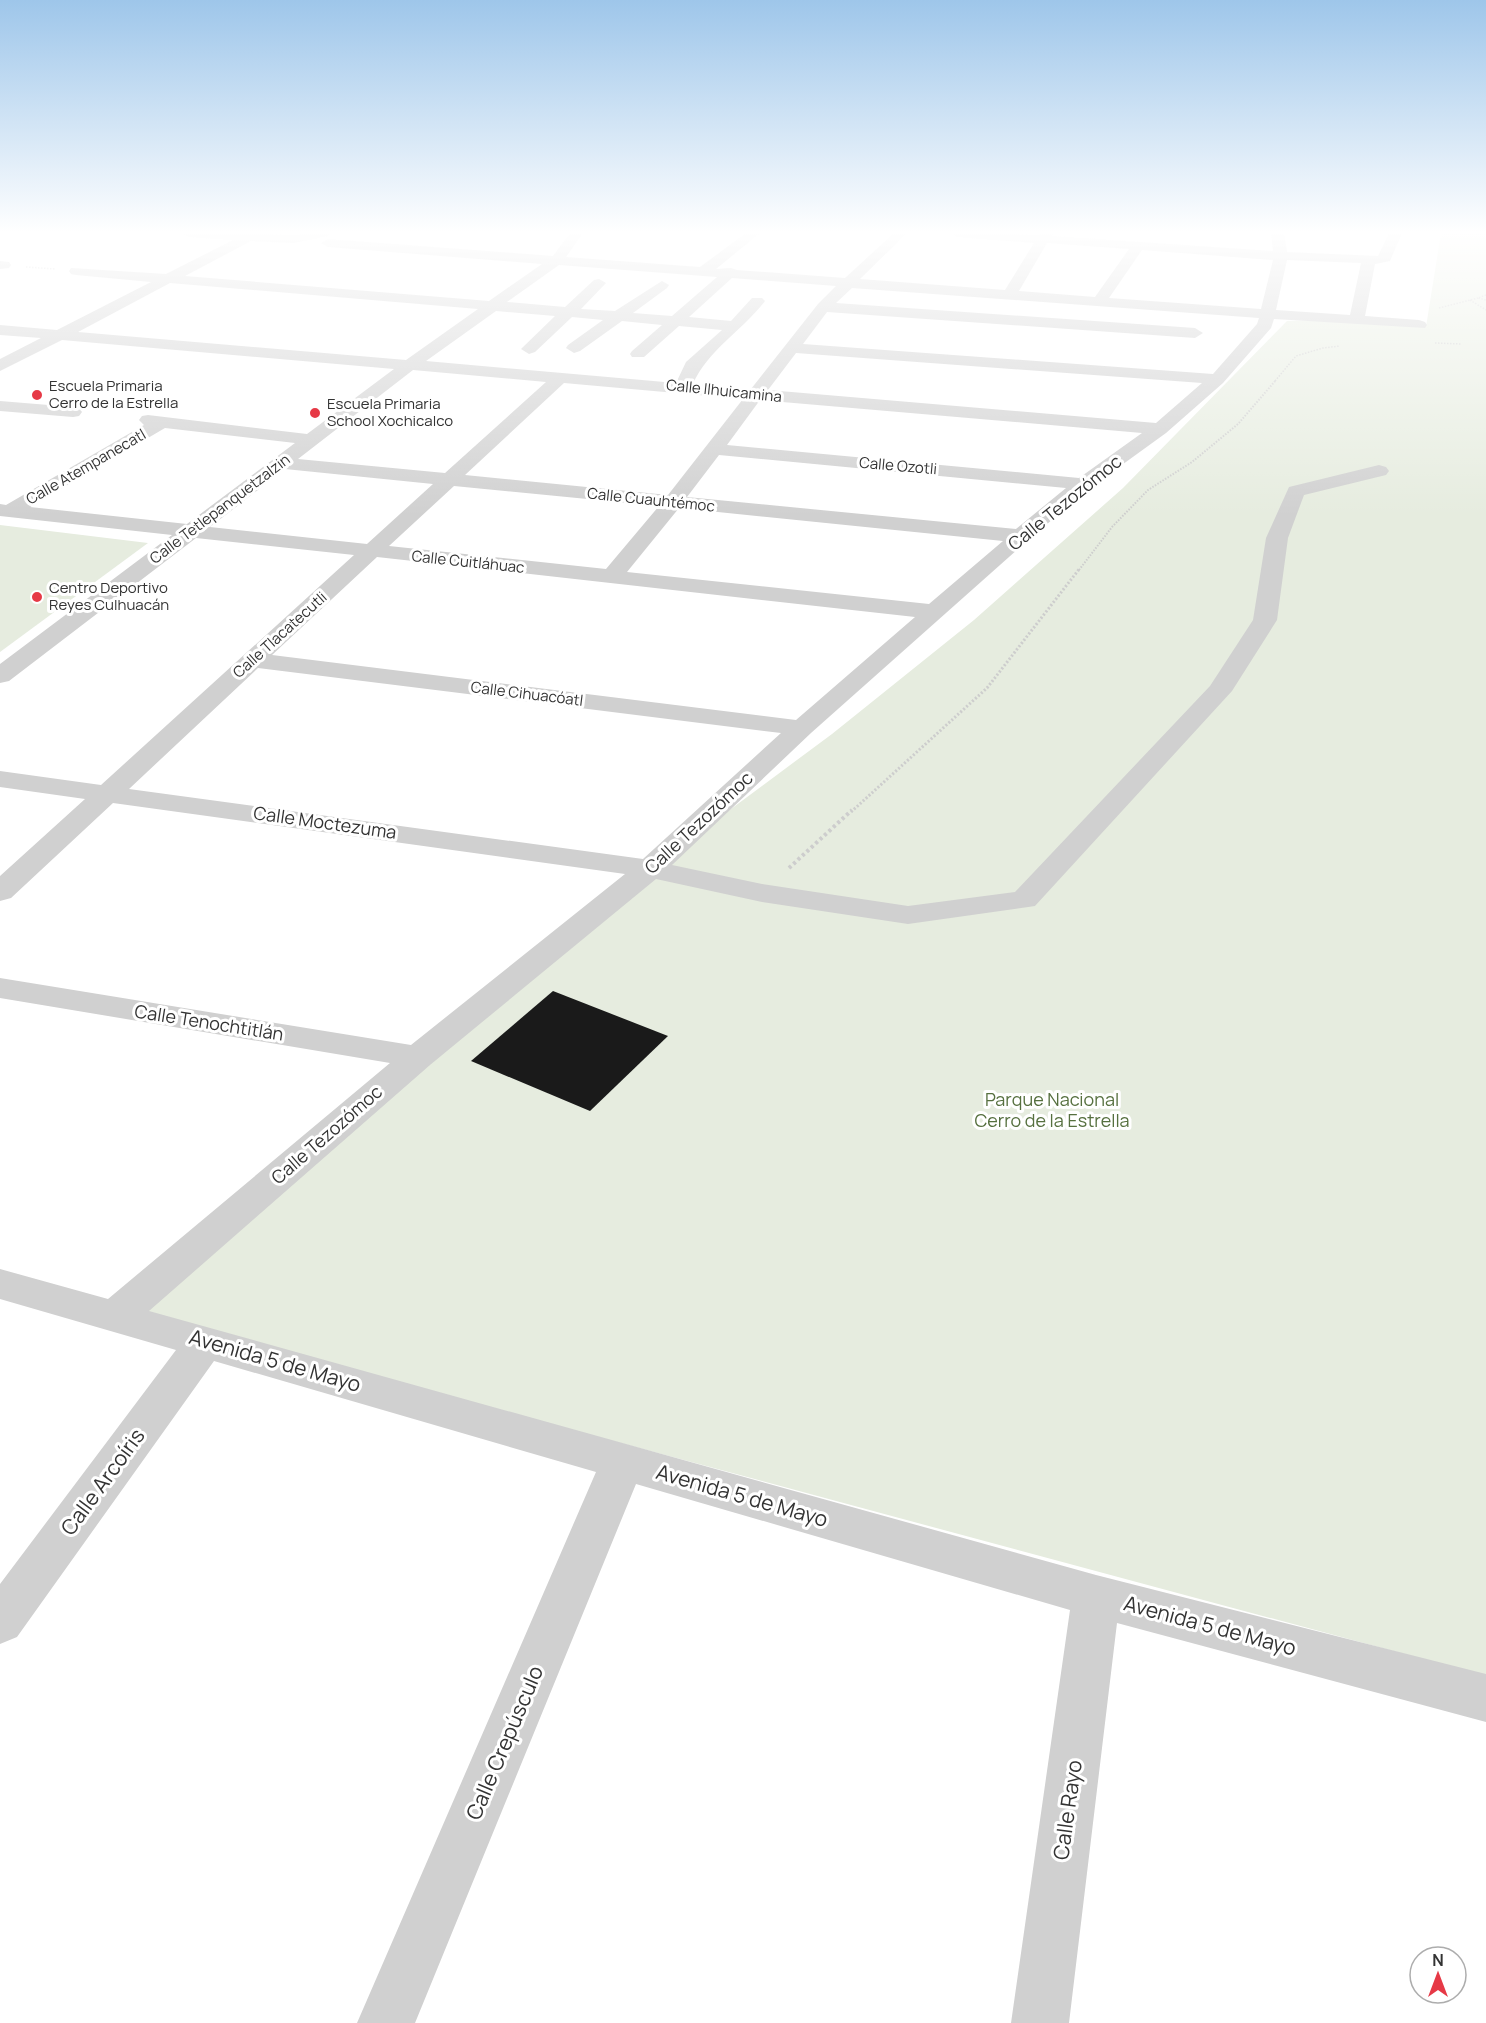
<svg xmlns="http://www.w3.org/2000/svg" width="1486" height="2023" font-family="Manrope,sans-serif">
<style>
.green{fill:#e6ecdf}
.building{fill:#1a1a1a}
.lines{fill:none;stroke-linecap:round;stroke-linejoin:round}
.path-far3{stroke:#cdcdcd;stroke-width:1.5;stroke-dasharray:1.5 1.5;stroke-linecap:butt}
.path-far2{stroke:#cdcdcd;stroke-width:2;stroke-dasharray:1.5 1.5;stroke-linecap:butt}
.path-far1{stroke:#cdcdcd;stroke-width:3;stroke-dasharray:2 2;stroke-linecap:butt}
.path{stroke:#cdcdcd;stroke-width:4;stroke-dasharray:3 3;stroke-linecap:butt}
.minor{fill:#d0d0d0;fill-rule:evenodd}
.poi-dot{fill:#e63946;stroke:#fff;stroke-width:2}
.labels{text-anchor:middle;stroke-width:6;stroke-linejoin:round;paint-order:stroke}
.far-poi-label{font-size:15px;fill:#333;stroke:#fff;text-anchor:start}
.far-street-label{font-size:15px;fill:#333;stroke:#fff}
.street-label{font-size:18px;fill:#333;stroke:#fff}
.park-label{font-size:18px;fill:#56703f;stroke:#fff}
.near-street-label{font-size:21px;fill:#333;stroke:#fff}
</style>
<rect width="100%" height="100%" fill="#fff"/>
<g class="green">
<path d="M1441 233H1486V1676L134 1312 650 869 832 734 974 620 1123 488 1287 321 1318 320 1426 327Z"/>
<path d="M0 525 148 543 0 652Z"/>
</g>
<path class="building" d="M553 991 668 1036 590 1111 471 1061Z"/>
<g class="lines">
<g class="path-far3">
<path d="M26 267 55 269"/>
<path d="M1486 295 1478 298 1486 300"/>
<path d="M1470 300 1486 310"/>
<path d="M1439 308 1478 298"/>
<path d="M1435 343 1461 344"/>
<path d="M1275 381 1296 356 1323 348 1340 346"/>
</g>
<path class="path-far2" d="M1079 570 1112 527 1148 490 1192 462 1238 424 1276 380"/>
<path class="path-far1" d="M851 812 987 688 1080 568"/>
<path class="path" d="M789 868 852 810"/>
<g class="minor">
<path d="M182 233 294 235 330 233 328 236 294 243 251 241 185 276 489 301 542 264 328 247 321 243 328 239 553 256 570 233H583L566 257 700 267 746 233H760L716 269 731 268 737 270 845 278 894 233H907L860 279 1005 290 1034 243 957 237 951 233 1039 235 1041 233H1053L1052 236 1273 251 1271 233H1284L1287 252 1378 256 1389 233H1402L1390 261 1375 264 1365 316 1419 320 1425 322 1427 325 1425 328 1274 319 1271 328 1223 383 1166 433 1090 488 1028 540 811 733 672 865 762 884 908 906 1015 892 1210 686 1253 620 1266 538 1289 487 1379 465 1386 467 1389 471 1386 475 1304 495 1288 538 1277 620 1232 691 1035 906 908 924 762 902 656 879 430 1065 149 1311 1096 1575 1486 1674V1722L1117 1623 1069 2023H1011L1070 1610 636 1484 415 2023H357L596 1472 214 1361 17 1637 0 1644V1584L176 1350 0 1299V1269L108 1299 390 1063 0 998V978L411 1045 625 874 113 803 11 898 0 901V876L85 799 0 787V771L101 785 354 555 196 538 9 681 0 683V664L172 535 0 516V504L6 505 144 425 139 420 142 416 148 415 307 434 394 369 62 340 0 371V359L41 338 0 335V325L57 330 151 282 76 275 71 274 69 271 71 268 166 274 233 240 188 237ZM1047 243 1129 249 1095 297 1019 291ZM1142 250 1273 260 1261 309 1109 298ZM1287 260 1361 263 1350 315 1276 310ZM559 265 717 277 672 316 633 313 667 288 669 285 662 281 615 311 581 309 606 283 599 279 594 280 565 307 507 302ZM732 278 836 286 818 304 751 389 693 384C707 351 743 330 765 301L762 298H752L731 321 689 317ZM170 283 478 309 406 360 78 332ZM852 288 1259 318 1257 324 1213 374 803 344 827 312 1195 338 1203 333 1195 328 836 303ZM496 311 555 316 521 349 529 354 535 352 572 317 603 320 568 345 566 348 574 353 580 351 622 321 662 325 632 351 630 354 632 357H644L679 326 722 330 686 362 676 383 426 361ZM796 353 1202 383 1156 423 768 390ZM413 370 546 382 445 473 298 459ZM564 383 743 399 668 495 465 475ZM760 400 1142 433 1079 478 727 445ZM165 428 295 443 187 524 30 507ZM719 455 1066 488 1016 529 687 497ZM285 469 433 484 367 544 210 527ZM454 486 659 506 606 569 389 546ZM679 508 1003 541 929 604 627 572ZM377 557 915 617 796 720 272 655ZM258 668 781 733 643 859 129 789Z"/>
<path d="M0 261 9 262 11 265 9 268 0 269Z"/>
<path d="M0 401 73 407 79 408 82 412 79 416 73 417 0 411Z"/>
</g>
</g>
<linearGradient id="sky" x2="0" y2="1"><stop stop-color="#9ec6ea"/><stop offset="0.45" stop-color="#fff"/><stop offset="1" stop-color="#fff" stop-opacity="0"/></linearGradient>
<rect width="1486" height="516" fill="url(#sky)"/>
<g class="poi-dot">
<circle cx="37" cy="395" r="6"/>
<circle cx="315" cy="413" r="6"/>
<circle cx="37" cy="597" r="6"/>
</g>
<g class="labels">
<g class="far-poi-label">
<text x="49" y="391">Escuela Primaria<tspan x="49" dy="17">Cerro de la Estrella</tspan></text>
<text x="327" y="409">Escuela Primaria<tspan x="327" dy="17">School Xochicalco</tspan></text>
<text x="49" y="593">Centro Deportivo<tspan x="49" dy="17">Reyes Culhuacán</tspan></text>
</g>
<g class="far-street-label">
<text transform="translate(724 391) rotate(6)" y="5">Calle Ilhuicamina</text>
<text transform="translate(898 466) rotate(5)" y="5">Calle Ozotli</text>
<text transform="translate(86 467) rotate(-30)" y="5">Calle Atempanecatl</text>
<text transform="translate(651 500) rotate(6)" y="5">Calle Cuauhtémoc</text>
<text transform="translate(220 509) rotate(-37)" y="5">Calle Tetlepanquetzalzin</text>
<text transform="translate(468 562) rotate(6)" y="5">Calle Cuitláhuac</text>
<text transform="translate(280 635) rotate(-42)" y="5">Calle Tlacatecutli</text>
<text transform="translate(527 694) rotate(7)" y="5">Calle Cihuacóatl</text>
</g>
<g class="street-label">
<text transform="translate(1065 503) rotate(-39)" y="6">Calle Tezozómoc</text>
<text transform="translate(325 823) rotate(8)" y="6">Calle Moctezuma</text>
<text transform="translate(699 823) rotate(-43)" y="6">Calle Tezozómoc</text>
<text transform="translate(209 1023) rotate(9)" y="6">Calle Tenochtitlán</text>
<text transform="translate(327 1135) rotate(-41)" y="6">Calle Tezozómoc</text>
</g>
<g class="park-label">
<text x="1052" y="1106">Parque Nacional<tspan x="1052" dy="21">Cerro de la Estrella</tspan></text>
</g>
<g class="near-street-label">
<text transform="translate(275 1361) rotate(16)" y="7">Avenida 5 de Mayo</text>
<text transform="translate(103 1482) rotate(-54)" y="7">Calle Arcoíris</text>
<text transform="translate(742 1496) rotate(16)" y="7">Avenida 5 de Mayo</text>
<text transform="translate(1210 1626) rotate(15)" y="7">Avenida 5 de Mayo</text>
<text transform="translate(505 1743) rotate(-67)" y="7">Calle Crepúsculo</text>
<text transform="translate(1068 1810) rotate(-82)" y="7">Calle Rayo</text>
</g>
</g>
<g transform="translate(1438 1975)"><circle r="28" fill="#ffffff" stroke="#adadad" stroke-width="1.5"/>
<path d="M0-4.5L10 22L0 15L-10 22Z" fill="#e63946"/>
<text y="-9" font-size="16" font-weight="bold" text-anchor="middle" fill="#333333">N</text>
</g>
</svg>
